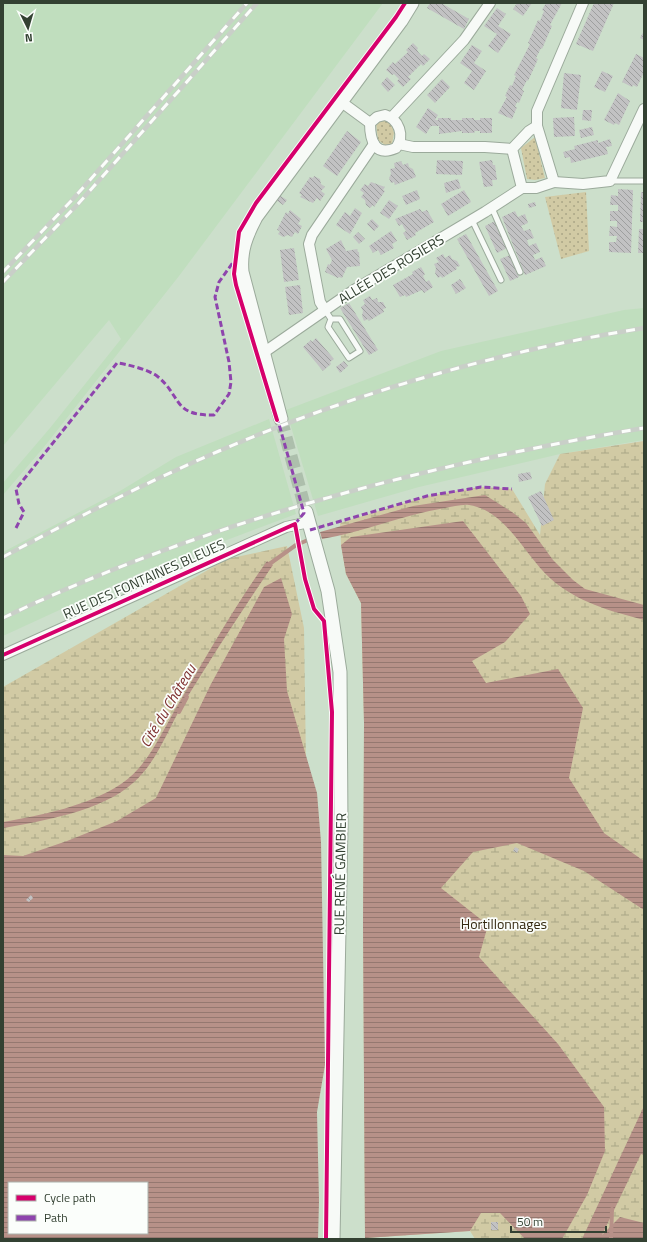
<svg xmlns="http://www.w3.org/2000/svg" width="647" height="1242" font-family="'Titillium Web',sans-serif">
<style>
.built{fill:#c0debe}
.grass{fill:url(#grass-dots)}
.wetland{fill:url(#wetland-marsh);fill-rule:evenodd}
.water{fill:url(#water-rules);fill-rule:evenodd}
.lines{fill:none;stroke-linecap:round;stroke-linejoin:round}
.stream{stroke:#b79188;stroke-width:4}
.building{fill:url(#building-back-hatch)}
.tertiary-tunnel{stroke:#adbfac;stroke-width:13;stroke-dasharray:13 6;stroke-linecap:butt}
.service-casing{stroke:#9baa9b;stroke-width:7}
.minor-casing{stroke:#9baa9b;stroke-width:12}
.tertiary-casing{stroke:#9baa9b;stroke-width:15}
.service{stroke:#f7faf7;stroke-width:5}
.minor{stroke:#f7faf7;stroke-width:10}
.tertiary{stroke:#f7faf7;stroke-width:13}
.rail-casing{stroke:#c9cfc8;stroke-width:4.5}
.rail{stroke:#fbfefb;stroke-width:3;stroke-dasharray:9;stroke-linecap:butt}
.quiet{stroke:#8e44ad;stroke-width:3;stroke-dasharray:6 3;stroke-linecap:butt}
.cycleway-casing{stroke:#fbfefb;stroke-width:6}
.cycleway{stroke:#d6006c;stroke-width:4}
.labels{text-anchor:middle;stroke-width:3.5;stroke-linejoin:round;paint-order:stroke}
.street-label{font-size:14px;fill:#334132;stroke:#fbfefb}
.park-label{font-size:14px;fill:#34280e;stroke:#fbfefb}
.water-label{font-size:15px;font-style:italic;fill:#7e2f2e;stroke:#fbfefb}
</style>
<defs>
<pattern id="grass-dots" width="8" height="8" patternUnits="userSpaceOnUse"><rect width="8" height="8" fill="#d1caa4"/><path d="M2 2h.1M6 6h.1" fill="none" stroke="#aaa686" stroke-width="1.8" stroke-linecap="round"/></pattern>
<pattern id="wetland-marsh" width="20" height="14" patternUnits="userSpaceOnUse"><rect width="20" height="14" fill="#d1caa4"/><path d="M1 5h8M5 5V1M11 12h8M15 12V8" fill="none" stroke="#aaa686"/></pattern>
<pattern id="water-rules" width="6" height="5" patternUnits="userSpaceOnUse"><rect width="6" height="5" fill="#b79188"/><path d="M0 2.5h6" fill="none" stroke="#957870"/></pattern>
<pattern id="building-back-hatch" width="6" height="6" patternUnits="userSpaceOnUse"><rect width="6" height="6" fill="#c2c2c3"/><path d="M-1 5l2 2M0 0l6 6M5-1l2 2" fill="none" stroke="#9e9f9f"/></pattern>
</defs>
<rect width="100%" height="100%" fill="#ccdfcb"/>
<g class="built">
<path d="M3 3H383L179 276 44 447 3 495V483L50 428 121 339 109 320 3 446Z"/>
<path d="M644 308V440L560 454 419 487 318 516 286 410 441 351 624 310Z"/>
<path d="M269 419 296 514 142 572 3 636V552L120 491 176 457Z"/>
</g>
<g class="grass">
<path d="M387 119 391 122 394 133 392 144 385 145 378 140 376 123Z"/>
<path d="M535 137 545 178 535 180 527 179 521 148Z"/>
<path d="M586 192 589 251 561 259 545 197Z"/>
</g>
<g class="wetland">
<path d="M644 441V1239H475L470 1231 365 1238 363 925 364 723 361 603 346 574 341 545 340 523 427 496 481 487 512 489 540 535 545 484 560 454Z"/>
<path d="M287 546 304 628 313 1239H3V687L227 559ZM9 1183H147V1233H9Z"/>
</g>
<g class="water">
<path d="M485 495 512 512 526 523 553 560 573 580 585 589 644 605V620C610 611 577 602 551 579 524 555 507 511 469 505 462 504 452 507 445 508 403 515 363 532 322 539L320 532 413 506Z"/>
<path d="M463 521 521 596 530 614 505 642 472 661 486 683 558 669 583 708 569 778 604 833 644 861V910L584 871 517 843 473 852 441 888 488 925 479 957 558 1044 604 1107 605 1151 587 1195 562 1239H525L500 1213H481L470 1231 365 1238 363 925 364 723 361 603 346 574 341 545 351 537Z"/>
<path d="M267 561 273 565C242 610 212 657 183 704 167 731 157 762 133 783 102 811 43 821 3 828V822C42 815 88 806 121 784 149 765 162 731 179 703 207 655 235 606 267 561Z"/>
<path d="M281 578 292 614 284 639 287 691 317 793 321 842 325 1065 317 1112 319 1201 318 1239H3V855L23 856 67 841 117 821 156 798 211 684 264 587ZM9 1183H147V1233H9Z"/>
<path d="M644 1106V1155L641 1154 602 1235 620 1217 644 1223V1239H582Z"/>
</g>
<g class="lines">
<g class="stream">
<path d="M268 565 296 545 308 540"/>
<path d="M179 712 187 697"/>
<path d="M611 1239 612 1209"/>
</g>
</g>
<g class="building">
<path d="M430 3H441L469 19 464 29 427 8Z"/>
<path d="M517 3H532L523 16 513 9Z"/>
<path d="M546 3H562L550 25 552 26 542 49 541 48 536 58 538 59 528 81 527 80 522 90 524 91 519 103 517 102 515 107H517L512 119 498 113 507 97 505 96 510 85 512 86 516 76 514 75 530 44 528 43 538 20 540 21 544 11 542 10Z"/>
<path d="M594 3H614L593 51 576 44Z"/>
<path d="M497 8 506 14 498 26 511 34 498 53 488 46 497 34 484 26Z"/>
<path d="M644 31V40L640 38Z"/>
<path d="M413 43 418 48 417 50 419 53 422 56 424 54 430 59 423 66 421 64 408 77 411 79 403 87 397 81 399 79 394 74 392 75 386 70 393 62 395 64 408 52 406 50Z"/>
<path d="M472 45 482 51 474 63 486 71 474 90 464 83 472 71 460 63Z"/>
<path d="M636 54 644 58V72L637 87 633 85 632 87 622 82Z"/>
<path d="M602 71 613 76 605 92 594 87Z"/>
<path d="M564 73 581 75 577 110 561 108Z"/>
<path d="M387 77 395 85 388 92 381 84Z"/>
<path d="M442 79 450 87 435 103 427 95Z"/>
<path d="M618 93 630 101 619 125 615 123 614 125 604 120Z"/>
<path d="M428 108 438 115 435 120H438V118H451V120H462V118H474V120H480V118H492V133H480V131H475L474 133H462V131L439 134V126H431L426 134 416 127Z"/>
<path d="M583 110H592L591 121 582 120Z"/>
<path d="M574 117 575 136 554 137 553 118Z"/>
<path d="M592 127 594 135 581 138 579 130Z"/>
<path d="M347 131 361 142 337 176 323 166Z"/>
<path d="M610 139 612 146 606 147 608 154 571 163 570 157 565 158 563 152 575 149 574 146 598 140V143Z"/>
<path d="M437 160 463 161 462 175 436 174Z"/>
<path d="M492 160 493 165H495L497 180H492L493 186 484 187 479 162Z"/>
<path d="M401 161 403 165 408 163 409 167 413 169 416 177 395 185 394 182 391 183 389 178 391 174 390 169 395 168 394 163Z"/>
<path d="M314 176 320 179 321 184 325 187 321 191 325 194 320 201 317 198 313 203 300 197 302 195 299 193 310 177 313 178Z"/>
<path d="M458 179 461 188 446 193 444 183Z"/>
<path d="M371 182 385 187 383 190 385 191 374 207 373 205 370 208 366 205 365 200 361 197 364 193 360 190 365 184 368 186Z"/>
<path d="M618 189 633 190 631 253 609 252V242H616L617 236H609L610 226 617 227V221H610V211H618V205H610L611 195 618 196Z"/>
<path d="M417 190 420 199 406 205 402 196Z"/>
<path d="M464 190 471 202 448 216 441 204Z"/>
<path d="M641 192H644V222H640Z"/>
<path d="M279 195 287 200 283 205 276 200Z"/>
<path d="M389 200 398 206 389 219 380 213Z"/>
<path d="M535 202 536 206 529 208 528 204Z"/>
<path d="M355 208 362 213 350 234 336 225 345 212 350 216Z"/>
<path d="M420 209 422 212 427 210 434 222 415 233 416 235 407 240 403 233 406 231 404 228 402 224 399 226 395 219Z"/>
<path d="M290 210 301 219 298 224 302 226 298 234 295 232 292 237 288 235 283 237 278 234 280 231 277 230 286 212 288 214Z"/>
<path d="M515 211 518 217 525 214 528 223 521 226 524 231 530 229 534 238 527 240 529 246 536 243 540 252 533 255 535 260 542 257 546 266 525 275 502 217Z"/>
<path d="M372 219 379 226 374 231 367 224Z"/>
<path d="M495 221 507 248 497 253 485 226Z"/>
<path d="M639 229H644V253H638Z"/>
<path d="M391 231 397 241 392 244 394 248 381 255 378 250 373 253 369 246Z"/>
<path d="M358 232 365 239 359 244 353 237Z"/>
<path d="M466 234 498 291 489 296 457 239Z"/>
<path d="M341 240 346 251 357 249 358 252H359L360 266 347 267 342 278 339 277 338 278 325 272 328 264 330 265 332 260 326 249Z"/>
<path d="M294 248 299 280 284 282 280 250Z"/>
<path d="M443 254 445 258 450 255 452 259 457 261 460 266 456 267 457 269 442 278 441 276 438 278 435 273 436 268 434 264 439 262 436 258Z"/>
<path d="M510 255 519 277 510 281 500 259Z"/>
<path d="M421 267 425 274 423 276 426 282 429 280 433 287 424 293 422 290 406 297 405 295 400 297 393 285 413 274 412 272Z"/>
<path d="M460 279 466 288 456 294 451 285Z"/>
<path d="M300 285 303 313 289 315 285 287Z"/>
<path d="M370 296 372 300 377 298 378 302H383L386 308 383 309 384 312 377 316 369 321 368 319 364 321 362 316 363 311 361 307 365 304 363 300Z"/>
<path d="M349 303 378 350 369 355 340 308Z"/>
<path d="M316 338 334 359 330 362 331 364 323 371 303 347 311 340 312 342Z"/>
<path d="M344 361 348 366 340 373 336 367Z"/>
<path d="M530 472 532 479 519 482 518 474Z"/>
<path d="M541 491 554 520 542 526 528 497Z"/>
<path d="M515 847 519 849 517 853 513 851Z"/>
<path d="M31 895 33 898 29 902 26 900Z"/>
<rect x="491" y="1222" width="7" height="8"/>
</g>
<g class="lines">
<path class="tertiary-tunnel" d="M281 419 306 512"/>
<defs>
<g id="service">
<path d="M610 181H644"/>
<path d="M492 208 520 272"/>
<path d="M472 220 501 280"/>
<path d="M325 310 331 319 328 327 349 358 360 351 340 319H331"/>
</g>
<g id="minor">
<path d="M340 101 370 123"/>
<path d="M385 115C399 119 405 136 396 148 375 157 370 141 370 123L377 117Z"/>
<path d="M392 117 464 40 490 3"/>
<path d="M537 126 554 182 536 188H522L512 149 529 131Z"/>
<path d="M537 126V111L583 3"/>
<path d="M399 144 413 147H485L512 149"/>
<path d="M554 182 583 184 610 181 644 109"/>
<path d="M325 310 320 302 309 244 312 235 374 144"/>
<path d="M263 353 354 290 485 212 522 188"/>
<path d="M3 655 286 527 309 522"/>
</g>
<g id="tertiary">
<path d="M281 419 242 272C240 251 246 236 256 217L401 21 412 3"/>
<path d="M306 512 328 591 340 672 341 826 333 1239"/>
</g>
</defs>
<use href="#service" class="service-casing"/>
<use href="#minor" class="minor-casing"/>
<use href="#tertiary" class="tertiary-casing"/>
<use href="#service" class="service"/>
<use href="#minor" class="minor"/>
<use href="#tertiary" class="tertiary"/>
<defs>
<g id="rail">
<path d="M3 272 73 199 247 3"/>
<path d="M3 282 78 204 257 3"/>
<path d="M3 557C74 519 145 483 219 451 354 393 500 351 644 328"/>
<path d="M3 618C200 523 429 464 644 428"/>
</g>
</defs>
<use href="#rail" class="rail-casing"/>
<use href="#rail" class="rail"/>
<g class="quiet">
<path d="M277 417 304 513 295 524V527"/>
<path d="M16 528 24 512 19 504 16 489 117 363C127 364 149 370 157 376 182 396 172 416 214 415L229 394 231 382 229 362 215 297 219 282 234 261"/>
<path d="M310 530 427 496 481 487 512 489"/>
</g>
<defs>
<g id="cycleway">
<path d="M277 420 236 285 234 274 239 232 256 203 396 17 405 3"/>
<path d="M3 655 295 524 305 579 314 609 324 621 332 712 326 1239"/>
</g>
</defs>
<use href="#cycleway" class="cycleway-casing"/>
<use href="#cycleway" class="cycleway"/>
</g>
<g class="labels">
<g class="street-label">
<text transform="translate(391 269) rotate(-31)" y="5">ALLÉE DES ROSIERS</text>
<text transform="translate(144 579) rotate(-24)" y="5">RUE DES FONTAINES BLEUES</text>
<text transform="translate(340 874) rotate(-89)" y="5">RUE RENÉ GAMBIER</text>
</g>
<g class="park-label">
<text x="504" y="929">Hortillonnages</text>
</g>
<g class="water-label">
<text transform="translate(168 706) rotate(-59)" y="5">Cité du Château</text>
</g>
</g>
<rect width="647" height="1242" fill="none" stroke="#334132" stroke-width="8"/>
<rect x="8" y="1182" width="140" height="52" fill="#fbfefb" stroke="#abb2ab"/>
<rect x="16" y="1195" width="20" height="6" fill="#d6006c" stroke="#abb2ab"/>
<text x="44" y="1202" font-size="12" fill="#334132">Cycle path</text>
<rect x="16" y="1215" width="20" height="6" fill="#8e44ad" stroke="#abb2ab"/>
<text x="44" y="1222" font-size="12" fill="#334132">Path</text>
<g transform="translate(28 28) rotate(175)" stroke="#fbfefb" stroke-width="3" paint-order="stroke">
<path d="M0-3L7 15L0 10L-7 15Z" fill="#334132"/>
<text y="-6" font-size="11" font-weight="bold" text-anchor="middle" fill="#334132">N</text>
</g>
<path d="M511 1226v6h95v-6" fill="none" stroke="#334132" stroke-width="2"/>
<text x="517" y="1226" font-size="12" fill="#334132" stroke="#fbfefb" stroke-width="3" paint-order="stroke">50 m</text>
</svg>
